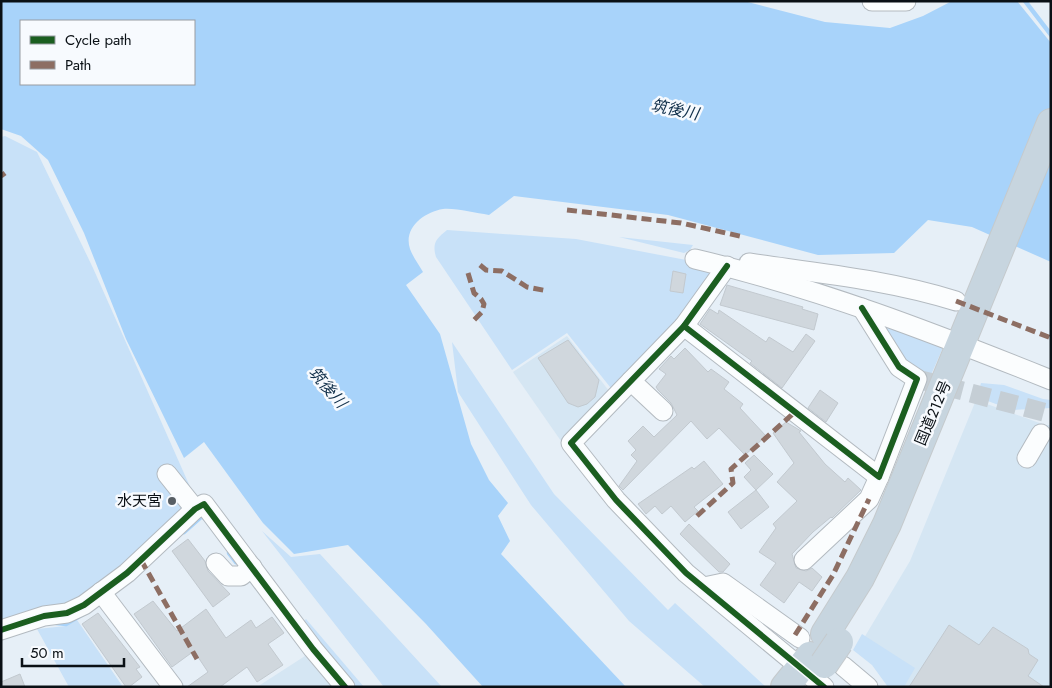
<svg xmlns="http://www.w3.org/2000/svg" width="1052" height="688" font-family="Jost,'Noto Sans JP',sans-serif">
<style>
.built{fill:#d5e6f3}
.green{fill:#c8e1f8}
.water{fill:#a8d3fa;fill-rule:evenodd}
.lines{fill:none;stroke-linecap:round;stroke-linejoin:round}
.stream{stroke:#a8d3fa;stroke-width:4.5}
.building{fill:#d0d7dd;stroke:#c2c9cf}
.minor-tunnel{stroke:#c5ced5;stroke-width:19;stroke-dasharray:19 9;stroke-linecap:butt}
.minor-casing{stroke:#b3bac0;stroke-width:21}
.highway-casing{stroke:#c5cacd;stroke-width:30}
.minor{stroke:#fbfdfe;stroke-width:19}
.highway{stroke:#c7d5df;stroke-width:28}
.highway-bridge-casing{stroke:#c5cacd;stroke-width:30;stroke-linecap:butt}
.highway-bridge{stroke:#c7d5df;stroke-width:28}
.quiet{stroke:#8d6e63;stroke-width:5;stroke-dasharray:10 5;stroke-linecap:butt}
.cycleway-casing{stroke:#f7fafe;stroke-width:9}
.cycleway{stroke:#1b5e20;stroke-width:6}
.poi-dot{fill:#575e64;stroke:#f7fafe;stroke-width:2}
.labels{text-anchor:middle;stroke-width:5;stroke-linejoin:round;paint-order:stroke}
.street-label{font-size:15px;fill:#0a1015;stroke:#f7fafe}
.poi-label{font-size:15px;fill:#0a1015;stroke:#f7fafe;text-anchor:end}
.water-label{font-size:16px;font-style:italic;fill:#0f2e49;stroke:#f7fafe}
</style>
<rect width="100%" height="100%" fill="#e6eff7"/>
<g class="built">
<path d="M567 336 612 395 566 442 561 441 513 372Z"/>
<path d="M976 400 1045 425H1051V687H892L858 648 910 561Z"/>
<path d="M305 656 332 687H257Z"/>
</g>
<g class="green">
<path d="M5 136 37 152 93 268 199 507 101 592 1 630V137Z"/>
<path d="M447 230 576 239 723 267 614 392 567 333 512 370 436 257C432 243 436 239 447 230Z"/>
<path d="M619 237 693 245 690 250 684 253Z"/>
<path d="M871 320 945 343 931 375 903 365Z"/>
<path d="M452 342 554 494 668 610 675 603 766 687H705L629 621 531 505 458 392Z"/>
<path d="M981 383 1004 385 1043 399 1051 400V408L1012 410 977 397Z"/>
<path d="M262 531 291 557 320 554 442 687H384Z"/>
<path d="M306 619 364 687H351L300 625Z"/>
<path d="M77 620 123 687H69L37 629 66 626Z"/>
<path d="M862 634 915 668 904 687H888L872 665 853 650Z"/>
</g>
<path class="water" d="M1 1H744L825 22 890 28 923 16 952 1H1017L1051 43V262L972 227 928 220 894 253 818 255 668 215 514 196 489 215C475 213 457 208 443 209 424 212 403 228 410 249 413 257 419 265 423 272L406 285 440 334 471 444 489 480 508 503 498 516 510 541 501 554 626 687H483L426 624 348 545 294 554 263 523 204 442 184 458 126 339 84 233 48 160 21 136 1 129ZM21 21H194V84H21Z"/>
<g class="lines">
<g class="stream">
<path d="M1025 1 1051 35"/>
<path d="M184 532 202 516 204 518"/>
<path d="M229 553 236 562"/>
<path d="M56 623 66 624 83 614"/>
</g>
</g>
<g class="building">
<path d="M673 271 686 274 683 293 670 291Z"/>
<path d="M727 285 803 307 802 309 818 314 814 330 720 305Z"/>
<path d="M710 309 718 314 719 310 766 342 769 337 793 352 806 334 815 341 782 388 750 363 752 361 700 324Z"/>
<path d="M568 340 599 380 595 397 587 404 578 407 568 403 538 358Z"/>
<path d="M685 348 708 372 711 369 729 382 724 389 743 404 740 408 766 436 745 455 719 428 707 439 691 421 623 490 619 486 637 461 631 455 636 450 628 441 643 426 654 437 677 415 671 403 658 390 656 387 666 374 659 369 671 356 674 359Z"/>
<path d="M820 390 838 403 826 422 808 408Z"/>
<path d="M786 422 801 431 799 432 825 464 845 482 848 478 861 490 832 518 831 517 813 532 792 554 796 568 806 571 812 568 822 577 812 591 799 582 784 603 760 585 776 563 759 552 776 528 773 524 797 501 777 482 794 463 773 433Z"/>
<path d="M754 455 773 474 756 490 744 477 751 470 745 463Z"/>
<path d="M704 461 723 484 694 507 698 511 685 522 671 506 662 514 655 506 646 514 638 504 692 467 694 469Z"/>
<path d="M756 490 769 507 741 529 728 512Z"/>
<path d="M689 524 730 564 723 572H719L680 534Z"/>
<path d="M188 539 205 561 208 571 230 594 213 607 172 551Z"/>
<path d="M153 601 177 631 206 609 226 638 251 620 256 628 272 617 284 633 268 644 283 665 257 682 247 667 220 687H187L208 672 194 651 172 667 134 614Z"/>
<path d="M98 613 140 667 136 669 142 677 129 687H126L82 624Z"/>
<path d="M949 625 979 645 993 627 1028 649 1029 654 1038 660 1028 676 1044 687H909Z"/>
<path d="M20 674 25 687H1V682Z"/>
</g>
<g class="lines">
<path class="minor-tunnel" d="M917 379 1051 414"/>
<defs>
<g id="minor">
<path d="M872 1H906"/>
<path d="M695 259C818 288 934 333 1051 380"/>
<path d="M749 263C818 273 889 280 956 301"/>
<path d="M727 266 684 326 571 443 616 500 686 573 824 687"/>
<path d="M684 326 879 477 917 379 899 367 862 308"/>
<path d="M631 381 663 411"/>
<path d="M1027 458 1041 434"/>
<path d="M167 474 195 509"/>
<path d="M804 560 869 499 879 477"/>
<path d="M216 563 228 576H241L252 567"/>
<path d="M704 587 723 583 800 638"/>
<path d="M101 592 173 687"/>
<path d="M1 630 44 616 67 613 84 605 127 573 195 509 204 504 313 649 345 687"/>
<path d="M843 666 868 687"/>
</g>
<g id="highway">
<path d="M825 634 860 578 887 524 1051 123"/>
<path d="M785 687 810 656"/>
</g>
</defs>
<use href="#minor" class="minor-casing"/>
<use href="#highway" class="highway-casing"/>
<use href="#minor" class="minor"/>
<use href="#highway" class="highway"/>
<defs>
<path id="highway-bridge" d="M824 664 839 642"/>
</defs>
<use href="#highway-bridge" class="highway-bridge-casing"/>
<use href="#highway-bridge" class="highway-bridge"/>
<g class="quiet">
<path d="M1 176 5 173"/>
<path d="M567 210 681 223 744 237"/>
<path d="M480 265 486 270 502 271 527 287 548 291"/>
<path d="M468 273 474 293 481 299 484 304 482 312 473 321"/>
<path d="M956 301 1051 338"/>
<path d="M697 516 733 483 731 469 796 411"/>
<path d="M141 560 197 659"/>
<path d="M795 635 833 575 869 499"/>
</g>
<defs>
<g id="cycleway">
<path d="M727 266 684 326 571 443 616 500 686 573 824 687"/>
<path d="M684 326 879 477 917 379 899 367 862 308"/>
<path d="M1 630 44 616 67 613 84 605 127 573 195 509 204 504 313 649 345 687"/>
</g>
</defs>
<use href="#cycleway" class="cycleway-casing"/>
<use href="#cycleway" class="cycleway"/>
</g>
<circle class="poi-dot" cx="172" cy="501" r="5"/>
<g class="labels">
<g class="street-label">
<text transform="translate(933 413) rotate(-67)" y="5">国道212号</text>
</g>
<g class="poi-label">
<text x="162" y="506">水天宮</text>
</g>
<g class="water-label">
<text transform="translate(675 109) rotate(11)" y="6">筑後川</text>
<text transform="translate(328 387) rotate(49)" y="6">筑後川</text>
</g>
</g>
<rect width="1052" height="688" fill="none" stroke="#0a1015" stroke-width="5"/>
<rect x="20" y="20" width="175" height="65" fill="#f7fafe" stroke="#989ca1"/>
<rect x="30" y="36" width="25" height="8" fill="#1b5e20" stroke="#989ca1"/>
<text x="65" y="45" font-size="15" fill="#0a1015">Cycle path</text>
<rect x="30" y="61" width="25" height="8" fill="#8d6e63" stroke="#989ca1"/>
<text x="65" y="70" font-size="15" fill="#0a1015">Path</text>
<path d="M22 658v8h102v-8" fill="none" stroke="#0a1015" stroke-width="2.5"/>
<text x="30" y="658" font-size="15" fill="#0a1015" stroke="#f7fafe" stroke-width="4" paint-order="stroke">50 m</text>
</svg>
